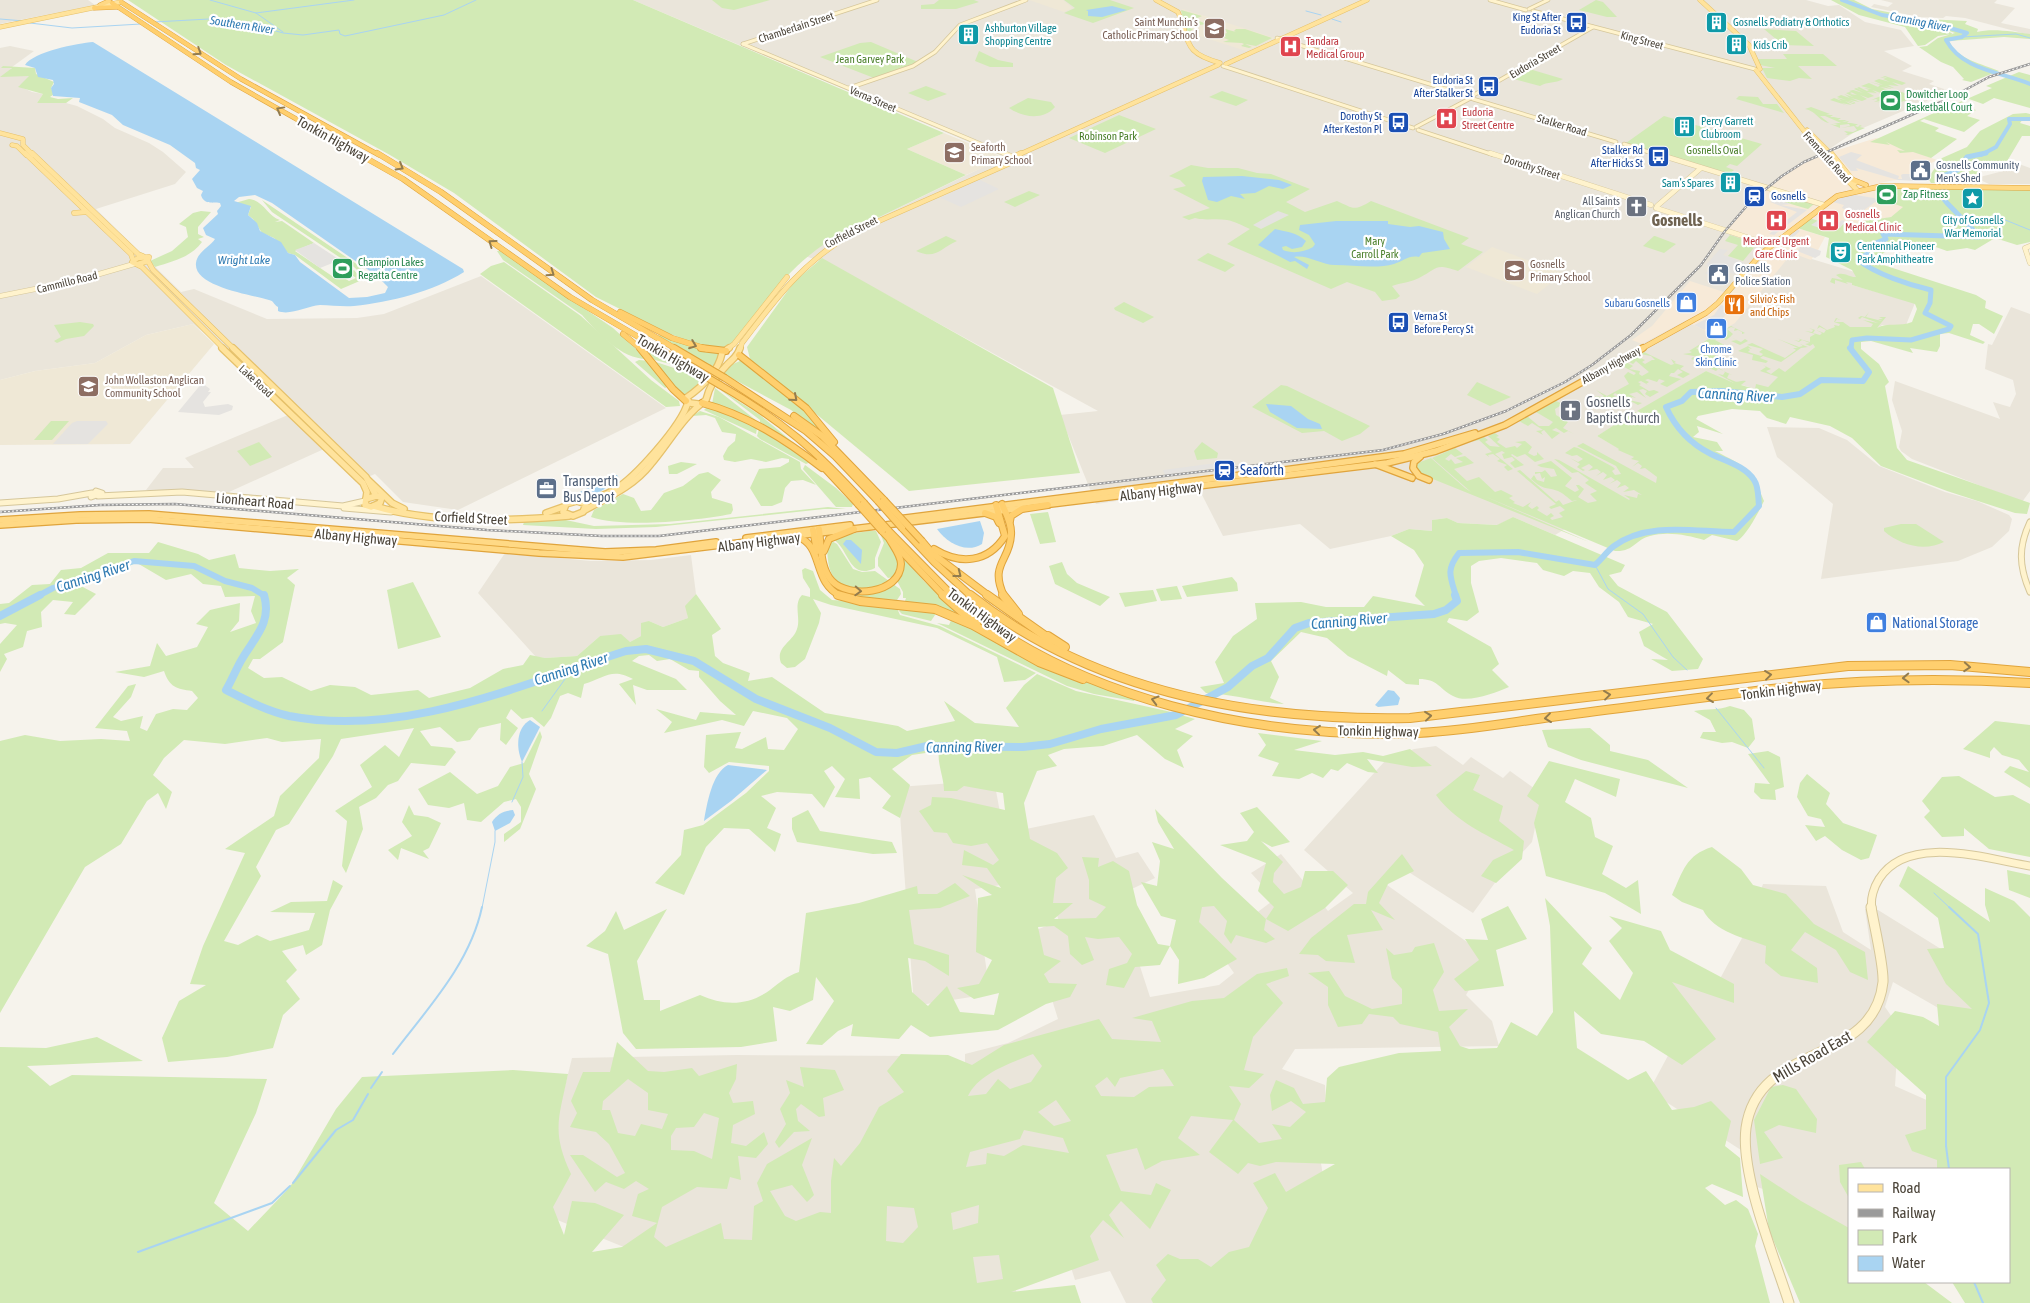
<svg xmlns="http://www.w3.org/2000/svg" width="2030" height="1303" font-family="'Asap Condensed',sans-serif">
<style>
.residential{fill:#eae5da}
.commercial{fill:#f7ead8}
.education{fill:#efe8d6}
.green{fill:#d2eab5;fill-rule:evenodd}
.parking{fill:#e5e3e0}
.water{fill:#a9d4f2;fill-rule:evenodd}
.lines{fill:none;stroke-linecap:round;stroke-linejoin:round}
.stream-far1{stroke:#a9d4f2;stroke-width:1}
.stream{stroke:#a9d4f2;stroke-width:2}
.river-far3{stroke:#a9d4f2;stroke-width:4}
.river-far2{stroke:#a9d4f2;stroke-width:5}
.river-far1{stroke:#a9d4f2;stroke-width:6}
.river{stroke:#a9d4f2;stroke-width:8}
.secondary-far4-casing{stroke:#d6c79b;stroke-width:4.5}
.secondary-far3-casing{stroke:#d6c79b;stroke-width:5.5}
.secondary-far2-casing{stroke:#d6c79b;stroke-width:7}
.secondary-far1-casing{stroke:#d6c79b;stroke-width:9}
.secondary-casing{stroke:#d6c79b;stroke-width:11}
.primary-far2-casing{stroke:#e6c16a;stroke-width:5}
.primary-far1-casing{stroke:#e6c16a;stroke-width:5.5}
.primary-casing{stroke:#e6c16a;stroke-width:8}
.trunk-far2-casing{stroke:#e0a43c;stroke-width:5}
.trunk-far1-casing{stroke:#e0a43c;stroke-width:5.5}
.trunk-casing{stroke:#e0a43c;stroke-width:8}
.motorway-far3-casing{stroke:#e0a43c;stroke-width:5}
.motorway-far2-casing{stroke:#e0a43c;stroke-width:6}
.motorway-far1-casing{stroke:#e0a43c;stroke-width:8}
.motorway-casing{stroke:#e0a43c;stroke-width:10}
.secondary-far4{stroke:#fff3cd;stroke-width:3}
.secondary-far3{stroke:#fff3cd;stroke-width:4.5}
.secondary-far2{stroke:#fff3cd;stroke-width:5}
.secondary-far1{stroke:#fff3cd;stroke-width:7}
.secondary{stroke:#fff3cd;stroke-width:9}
.primary-far2{stroke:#ffe39c;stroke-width:4}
.primary-far1{stroke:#ffe39c;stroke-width:4.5}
.primary{stroke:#ffe39c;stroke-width:5.5}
.trunk-far2{stroke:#ffd985;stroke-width:4}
.trunk-far1{stroke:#ffd985;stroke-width:4.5}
.trunk{stroke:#ffd985;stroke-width:5.5}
.motorway-far3{stroke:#ffcf6e;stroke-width:4}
.motorway-far2{stroke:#ffcf6e;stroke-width:5}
.motorway-far1{stroke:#ffcf6e;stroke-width:6}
.motorway{stroke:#ffcf6e;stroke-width:8}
.rail-casing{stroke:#9a9a9a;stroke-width:2.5}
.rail{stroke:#fff;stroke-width:1;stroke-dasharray:2;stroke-linecap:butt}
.motorway-bridge-casing{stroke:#e0a43c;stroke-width:8;stroke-linecap:butt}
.motorway-bridge{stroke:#ffcf6e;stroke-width:6}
.oneway{stroke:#937c4e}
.labels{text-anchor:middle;stroke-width:4.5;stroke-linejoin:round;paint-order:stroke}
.far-transit-label{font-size:11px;fill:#164399;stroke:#fff;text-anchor:end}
.far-education-label{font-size:11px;fill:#785e54;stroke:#fff;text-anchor:start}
.far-culture-label{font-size:11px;fill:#0d838f;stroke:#fff;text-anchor:start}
.far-street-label{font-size:11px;fill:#4b4439;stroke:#fff}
.far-health-label{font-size:11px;fill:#be3a42;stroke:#fff;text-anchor:start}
.far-park-label{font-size:11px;fill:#4a7f2a;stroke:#fff}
.far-leisure-label{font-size:11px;fill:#27864d;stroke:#fff;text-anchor:start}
.far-service-label{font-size:11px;fill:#4e5e75;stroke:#fff;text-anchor:start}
.far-worship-label{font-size:11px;fill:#5b616d;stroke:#fff;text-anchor:end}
.far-food-label{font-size:11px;fill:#c56008;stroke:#fff;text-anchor:start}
.far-shop-label{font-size:11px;fill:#366cbe;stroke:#fff;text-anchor:end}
.far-water-label{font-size:12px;font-style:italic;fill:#2e7ab2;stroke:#fff}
.street-label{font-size:14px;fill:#4b4439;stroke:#fff}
.worship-label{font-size:14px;fill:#5b616d;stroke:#fff;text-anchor:start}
.transit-label{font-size:14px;fill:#164399;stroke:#fff;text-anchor:start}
.service-label{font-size:14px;fill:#4e5e75;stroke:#fff;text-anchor:start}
.shop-label{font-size:14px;fill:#366cbe;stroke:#fff;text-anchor:start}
.water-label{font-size:15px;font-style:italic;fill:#2e7ab2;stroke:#fff}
.far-district-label{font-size:16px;font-weight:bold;fill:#6e6250;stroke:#fff}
.near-street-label{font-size:16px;fill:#4b4439;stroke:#fff}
</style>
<rect width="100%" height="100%" fill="#f6f3ec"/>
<g class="residential">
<path d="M0 0H88L95 5 0 24Z"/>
<path d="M633 0H1806L1828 6 1839 5 1865 22 1901 30 1914 46 1884 51 1912 66 1902 71 1934 81 1929 84 1950 91 1856 131 1819 156 1782 175 1792 253 1858 273 1852 285 1915 303 1906 325H1882L1878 328 1852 329 1848 334 1822 336 1815 347 1768 387 1756 389 1721 379 1706 371 1597 436 1654 468 1660 487 1653 499 1570 526 1555 535 1513 517 1498 525 1458 523 1447 518 1432 520V531L1409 529 1391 536 1330 549 1300 524 1223 536 1199 489 1096 504 1060 415 1098 411 834 266 805 256 826 243 1004 157Z"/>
<path d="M1881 0H1997L1994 3 2015 8 2001 23 2030 29V35L1965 18 1946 16 1943 18 1919 17 1871 7 1874 4 1888 7 1893 3Z"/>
<path d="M10 46 34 51 12 67 7 75 29 76V78L19 86 32 92 43 94 37 103H66L77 106 103 119 115 128 149 143 163 152 186 172 175 184 96 209 181 292 194 289 267 319 357 318 384 314 481 276 666 408 458 510 403 502 375 474 356 482 324 449 229 492 146 490 163 468H194L185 458 288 415 227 352 193 324 146 335 95 363 35 371 0 380V48Z"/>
<path d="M2019 164 2030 168V184H1989L1976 178 2011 169Z"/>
<path d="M2011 307 2030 314V491L2022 502 1912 459 1901 451 1899 447 1902 431 1892 400 1895 381 2000 419 1993 402 2010 407 2016 394 2013 380 1985 369 1988 344 1992 345Z"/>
<path d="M1767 427 1819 428 1847 440 1879 466 1945 492 1977 501 2009 515 2012 519 2009 531 1992 547 1958 561 1821 579 1833 504 1777 457Z"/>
<path d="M505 553 591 561 651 560 691 555 696 594 686 606 688 618 663 627 649 621 641 636 630 642 600 636 577 656 545 658 536 657 478 593Z"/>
<path d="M1436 746 1463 765 1471 757 1503 778 1510 771 1542 794 1532 842 1497 880 1473 913 1396 864 1380 880 1488 957 1466 995 1492 1021 1499 1046 1295 1049 1282 1069 1325 1085 1326 1113 1320 1157 1329 1213 1211 1303H1126L1110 1271 1075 1280 1050 1201 997 1219 1019 1302 965 1303 942 1218 964 1190 965 1054 1008 1043 1058 1019 1031 932 1059 921 1026 829 1094 815 1116 858 1138 852 1155 878 1117 896 1150 997 1219 985 1234 973 1186 904 1225 881 1251 917 1275 899 1251 873 1281 854 1328 911 1353 893 1304 850 1385 761 1414 749Z"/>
<path d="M994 780 1013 883 975 889 990 994 914 1006 898 787Z"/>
<path d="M1763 884 1826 886 1843 932 1871 950 1865 909 1878 910 1962 962 1982 1005 1968 1025 1893 982 1885 1007 1899 1027 1895 1086 1931 1102 1938 1169H1849V1241L1771 1192 1749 1184 1741 1150 1649 1091 1671 1050 1655 991 1666 967 1715 988 1748 927Z"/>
<path d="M737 1055 926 1056 919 1246 641 1254 550 1217 553 1134 572 1058Z"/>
</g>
<path class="commercial" d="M1876 138 1937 160 1901 179 1879 183 1899 196 1888 198 1904 207 1891 217 1840 228 1807 217 1794 227 1825 237 1817 252 1811 260 1792 253 1735 323 1714 335 1685 321 1642 344 1632 340 1652 326 1690 281 1730 294 1771 249 1768 244 1727 229 1764 189 1782 175 1819 156Z"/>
<g class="education">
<path d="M1029 0H1063L1073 8 1064 12Z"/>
<path d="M1183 9 1275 38 1246 51 1187 32 1183 14 1179 11Z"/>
<path d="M944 133 1005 158 966 175 907 149Z"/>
<path d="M1492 247 1563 273 1537 294 1466 267Z"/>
<path d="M193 324 214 344 130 444 0 445V380L35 371 95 363 146 335Z"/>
</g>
<g class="green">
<path d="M128 0H633L944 133 907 149 966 175 826 243C788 268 763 304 736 340L725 349 704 347 668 333 596 297 454 193 390 155 226 65Z"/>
<path d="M712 0H770L734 10 722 8Z"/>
<path d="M939 0H974L979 2 956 9H921V5L934 4Z"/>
<path d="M1064 0H1110L1134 8 1093 23 1064 13 1075 8Z"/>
<path d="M1596 0 1603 2 1617 17H1607L1579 10Z"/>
<path d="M1831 0H1854L1872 9 1908 16 1904 18 1967 21 1965 24 1978 29 1977 32C1993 28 2014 32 2030 34V39L2004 37 1949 41C1956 59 1983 64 1999 71L1971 82 1962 80 1964 79 1953 67 1941 62 1919 47 1927 46 1938 38 1955 33 1944 29 1953 34 1938 36 1925 45 1918 46 1905 27 1859 15Z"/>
<path d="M1181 10 1202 16 1195 19 1206 24 1188 27 1193 29 1189 32 1197 34 1186 32Z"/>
<path d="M1225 29 1236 32 1234 31 1236 29H1245L1272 38 1256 46 1245 44 1252 47 1249 48 1241 46 1244 44 1242 43 1223 42 1229 40 1224 38 1226 36 1222 34 1227 33Z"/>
<path d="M1764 29 1796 31 1814 46 1783 45Z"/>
<path d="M871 42 918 62 874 78 820 57 860 43Z"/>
<path d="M979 51 998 60 1013 63V67H990L975 61Z"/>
<path d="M1783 54H1823L1837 66H1798L1812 79 1799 78 1790 81 1767 78 1762 68H1775L1760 65 1758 59H1787Z"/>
<path d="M3 66 35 68 36 74 54 82 51 88 54 94 50 97 58 99 73 98 66 103H37L43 94 18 87 29 76 0 77 12 68H1Z"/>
<path d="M1526 68 1563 79C1555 84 1548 81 1540 86L1510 78Z"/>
<path d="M2019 72 2030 75V108L1994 98 1983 104 1969 99 1958 105 1976 110 1967 116 1980 120 1964 132 1924 119 1920 121 1939 128 1935 131 1957 139 1931 158 1913 152 1900 153 1897 150 1905 151 1886 142 1890 145 1870 142 1945 108 1955 106 1953 105 1992 88 1986 86Z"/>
<path d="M1885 76 1906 83 1902 85 1892 82 1899 86 1888 85 1894 88H1893L1884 86 1892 89 1880 87 1888 90 1881 93 1872 90 1877 93 1869 92 1878 94 1867 92 1874 96 1868 98 1860 95 1867 99 1862 101 1851 98 1860 102 1849 100 1857 103 1847 101 1856 104H1853L1845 101 1852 105 1841 103 1849 106 1830 100 1834 98 1842 101 1837 98 1846 100 1837 97 1841 95 1850 98 1844 94 1853 97 1846 93 1850 92 1852 93 1850 94 1857 95 1849 91 1853 90 1863 93 1854 89 1856 88 1865 92 1857 88 1859 87 1867 91 1869 90 1864 88 1872 89 1861 86 1869 83 1878 87 1880 85 1870 82 1883 85 1874 81 1879 79 1890 82 1883 79 1888 77 1880 78Z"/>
<path d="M926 86 947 94 928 101 908 93Z"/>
<path d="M1896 90 1899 91 1895 93 1902 92 1906 94 1904 96H1909L1907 97 1910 99 1889 106 1892 105H1885L1888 104 1886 102 1881 104 1883 101 1877 103 1881 101 1874 102 1878 100 1876 99 1871 100Z"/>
<path d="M1222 91 1248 100 1236 106 1209 97Z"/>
<path d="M1739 96 1758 97 1763 104H1777L1784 113 1736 99Z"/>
<path d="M1028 98 1051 102 1055 107C1043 121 1022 117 1009 108Z"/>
<path d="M1811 107 1830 114 1826 115H1833L1830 117H1838L1834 118H1841L1838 120H1847L1842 122 1849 121 1847 123H1856L1851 124H1858L1855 126 1858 127 1860 125 1862 126 1859 127 1865 128 1848 135H1845L1848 134 1844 131 1853 132 1857 130 1854 126 1841 128 1850 126 1849 124 1840 125V128L1830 124 1835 125 1838 124 1833 123H1841L1825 116H1820L1829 123C1817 120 1818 112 1805 109Z"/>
<path d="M2026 113 2030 114V121L2023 119 2020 123 2030 126V136H2022L2006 163 1980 170 1976 183H1931L1928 178 1942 158 1967 147 1980 131 2013 114Z"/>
<path d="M1119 115 1156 129 1105 153 1069 138Z"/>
<path d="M1664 116 1762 144 1737 166 1730 164 1726 167 1734 170 1728 175 1626 143Z"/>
<path d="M1191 165 1208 168H1238L1257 173 1271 174 1310 189 1286 202 1305 212 1337 201C1353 208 1353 212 1371 201L1469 238 1461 244 1483 252 1458 271C1434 263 1439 268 1419 278 1412 282 1400 283 1392 286L1400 296 1396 299 1382 301 1375 292 1347 282 1331 289 1227 244 1250 229C1243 226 1234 221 1227 220 1215 218 1206 221 1195 218L1189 220 1182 217 1210 208 1173 189 1186 186 1180 180 1169 176Z"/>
<path d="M1886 188H2030V242L2017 245 1995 238 1975 250 1967 248 1947 251 1933 246 1898 244 1882 254 1872 256 1868 260 1976 295 1986 301 1985 308 2003 316 1994 334 1979 324H1973L1970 335 1985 342 1983 344 1949 333 1940 334V346L1937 352 1910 348 1913 353 1871 341 1861 342V349L1879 364 1889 382 1885 386 1897 448 1907 460 2030 503 2027 514 2015 513 1947 491 1881 466 1852 438 1830 426 1790 417 1786 424 1767 418 1760 411 1732 409 1698 416 1696 419 1723 434 1697 426 1699 432 1693 437 1717 442 1723 451H1715C1747 467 1751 468 1764 501 1758 513 1747 535 1737 541L1712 535 1704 540C1688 535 1667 531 1650 536 1636 539 1634 552 1615 551L1484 496 1589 542 1418 473 1415 464 1431 458 1465 488 1471 492 1432 458 1455 448 1463 454 1455 457 1451 454 1445 459 1449 461 1451 459 1455 464 1463 462 1456 458 1465 456 1474 463 1454 469 1467 481 1479 477 1495 492 1501 490 1513 496 1509 498 1515 502 1513 503 1523 507 1531 502 1528 506 1532 509 1537 506 1539 508 1537 510 1547 516 1551 513 1554 516 1550 518 1552 520 1563 517 1559 513 1565 510 1560 506 1551 509 1549 507 1556 504 1517 471 1520 470 1556 502 1559 500 1563 505 1577 500 1572 501C1568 498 1563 493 1558 491 1544 486 1545 491 1531 479L1534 475 1537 480 1544 482 1545 477 1542 479 1540 473 1535 474V472H1542L1545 470 1551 477 1557 476 1554 469 1541 467 1537 465 1551 461 1572 478 1565 486 1575 492 1579 490 1576 485H1579L1584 489 1578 497 1588 503 1597 501 1590 494 1597 491 1585 483 1589 480 1578 472 1572 473 1554 459 1559 460 1629 500 1630 499 1624 495 1637 498 1638 494 1642 495 1634 490 1623 492 1629 488 1625 485 1617 488 1621 483 1617 480 1609 484 1615 480 1611 477 1603 480 1607 475 1603 472 1596 476 1601 472 1597 469 1588 471 1593 467 1589 464 1581 468 1585 470 1583 471 1577 467 1580 464 1570 458 1578 462 1583 459 1577 455 1572 456 1565 453 1574 447 1578 448 1613 467 1615 469 1612 471 1615 475 1621 474 1616 466 1577 446 1583 443 1656 483 1657 477 1645 468 1640 469 1642 466 1638 463 1632 467 1639 461 1631 459 1634 457 1618 450 1619 449 1597 436 1635 412 1651 420 1649 423 1656 426 1661 422 1637 411 1706 371 1734 383 1718 374 1723 375 1725 372 1719 368 1716 371 1709 368 1713 366 1732 375 1729 374 1727 378C1742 385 1736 380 1746 381L1741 385 1755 389 1756 384 1768 387 1778 377 1760 371 1766 367 1763 365 1771 369 1766 371 1771 374 1779 368 1785 372 1815 347 1813 344 1810 346 1805 344 1810 343 1802 340 1799 342 1794 340 1799 341 1800 339 1796 338 1810 342V337L1815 334 1805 331 1812 332 1813 330 1809 328 1815 330 1813 333 1820 335 1822 333 1816 330 1824 333 1826 330 1820 327 1817 329 1819 325 1827 330 1835 327 1834 325 1839 326 1840 324 1834 322 1836 318 1841 320 1837 319 1835 322H1843L1850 327H1871L1873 324 1863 320 1878 323 1862 317 1860 319 1858 318 1861 316 1865 317 1869 312 1866 317 1882 321 1878 319H1883L1879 317H1886L1877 328C1887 322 1900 327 1912 322L1917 309 1915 304 1852 285V283L1846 282 1848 284 1835 280V284L1830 282 1832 278 1843 280 1836 275C1844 271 1850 278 1856 277L1852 270 1826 257 1829 238 1794 227 1807 217 1839 228 1845 222 1861 224 1865 221 1891 217 1903 207 1884 200 1898 196Z"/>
<path d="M1029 191 1040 195 1015 207 1004 202Z"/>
<path d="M1779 194 1784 195 1814 204 1808 209 1774 199Z"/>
<path d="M249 199C263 200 268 217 280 220L275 222 282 221 314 243 295 251 335 278 341 276 349 281 356 278 348 272 354 270 362 280 341 289 295 255 288 253 274 238 262 233 253 219 248 215 251 207 235 203Z"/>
<path d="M262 200 358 265 369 281 354 267 272 212Z"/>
<path d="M201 211 211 212 198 227V234L204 237 198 239 202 242C190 258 173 261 155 267L150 261 172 251 188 237 186 227 179 224 193 213Z"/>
<path d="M1730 235 1761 245 1757 244 1743 261 1728 256 1738 245 1725 241Z"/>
<path d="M946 236 957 241C939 249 936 260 916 251Z"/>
<path d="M1654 236H1655L1676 244 1664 253 1643 246Z"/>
<path d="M497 251H500L613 328 647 359C621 359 598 333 582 315L503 260Z"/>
<path d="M1208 253 1235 265 1225 272 1197 260Z"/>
<path d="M822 258 1053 388 1080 473 909 491 750 359 747 347 794 282Z"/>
<path d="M504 262 581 316 651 380 679 401 680 406 666 407 480 274 491 266Z"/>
<path d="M1124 302 1154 317 1143 323 1115 310 1114 308Z"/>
<path d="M80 322 93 324 94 326 84 336 66 339 57 343 54 341 61 337 54 325Z"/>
<path d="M1731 326 1745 333 1742 334V332L1738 330 1734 331 1735 328 1731 327 1727 329 1733 334 1730 337 1741 342 1745 339 1748 341 1740 345 1731 341 1737 340 1730 337 1726 340 1719 337 1715 340 1726 346 1722 345 1717 347 1708 346 1709 344 1704 342 1701 344 1703 346 1696 348 1700 351 1705 349 1702 351 1711 353 1709 355 1721 356 1706 365 1691 359 1693 357 1700 361 1704 358 1683 354 1690 353 1692 352 1689 351 1715 335 1718 336 1719 333 1723 334 1721 332Z"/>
<path d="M659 335 718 353V360L714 369 659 337Z"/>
<path d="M1778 339 1799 347 1803 346 1800 344 1808 347 1801 348 1781 362 1763 356 1760 358 1768 361 1766 363 1752 360 1753 355 1738 351 1748 346 1752 349 1748 348 1750 350 1748 352 1761 356 1763 354 1759 352 1763 349 1747 345 1752 343 1785 358 1796 350 1793 348H1798Z"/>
<path d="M644 344 680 365 681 367 655 360 642 347Z"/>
<path d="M1644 352 1671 365 1674 364 1671 359H1670H1671L1676 362 1674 363 1684 366 1680 369 1690 374 1683 378 1677 375 1683 372 1678 369 1674 373H1671L1669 376 1681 379 1667 387 1660 384 1665 381 1659 379 1657 382 1648 379 1645 380 1649 382 1646 384 1650 386 1641 381 1638 382 1641 384 1639 385 1649 391 1654 390 1659 392 1650 397 1645 394 1647 391 1643 389 1639 390 1646 398 1637 392 1629 394 1636 398 1632 397 1629 400 1642 403 1638 405 1615 393 1613 395 1622 399 1612 403 1594 396 1601 397 1604 396 1596 390 1607 396 1629 384 1624 376 1628 372 1634 375 1636 373 1620 365 1626 362 1633 366 1629 369 1640 371 1639 374 1642 376 1649 372 1636 361 1633 364 1627 361 1636 356 1645 360 1642 362 1645 364 1652 360H1655L1651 356 1640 354Z"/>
<path d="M639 360 649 361 667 387 665 388 635 362Z"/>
<path d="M742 360 797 402 834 445 791 410 724 374 731 365Z"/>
<path d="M656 362 686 372 704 382 685 397 672 386Z"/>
<path d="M1477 382 1511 397 1490 406 1467 395Z"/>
<path d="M1281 385 1287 386 1370 426 1360 434 1342 441 1324 431 1302 433 1252 407Z"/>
<path d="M715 388 757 421 759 424 712 404Z"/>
<path d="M718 388 760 415 795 444 760 425V420Z"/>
<path d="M1556 401 1563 404 1555 409 1556 415 1568 422 1563 428 1574 434 1568 431 1564 433 1556 428 1552 430 1560 433 1552 439 1544 430 1541 432 1543 435 1536 431 1543 430 1532 423 1528 426 1519 421 1527 416 1539 426H1549L1553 422 1536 412Z"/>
<path d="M708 406 757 428 756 434 704 410Z"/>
<path d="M700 411 719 417 800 462 801 469 816 485 803 480 791 481 785 488 782 502 772 506H761L750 488 759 469 780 467 789 462V459L782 458 766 462 751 459 735 462 724 460 723 456 728 447 735 441 736 434 722 432 715 418 706 415 692 416Z"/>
<path d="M51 421H69L52 440H34Z"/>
<path d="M759 429 777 438 811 462 806 464 760 439 757 436Z"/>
<path d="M1495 433 1499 436 1496 437 1500 439 1497 442 1506 448 1515 446 1517 448 1522 444 1515 442 1525 441 1532 447 1528 453 1534 456 1537 455V452L1544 459 1535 462 1525 454 1517 457 1512 454 1511 455 1524 465 1515 468 1510 463 1515 460 1512 457 1504 459 1502 454 1505 453 1502 451 1495 454 1513 469 1508 471 1504 467 1507 465 1497 461 1500 459 1493 454 1488 455 1489 457 1485 454 1492 452 1479 440 1471 442 1484 437 1488 440 1485 442 1490 446 1500 447 1488 436Z"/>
<path d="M259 442 272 457 250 466 237 451Z"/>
<path d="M1202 442 1218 453 1217 458 1197 460 1194 451Z"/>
<path d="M681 462 697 464 677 474H669L668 466Z"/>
<path d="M805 465 836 488 853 504 852 507H836L803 469Z"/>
<path d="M708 472 721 480 711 492 712 498 732 504 733 510 731 514C695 521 625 528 591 517L594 510 623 494 634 498 641 511 651 510 664 493 683 486 699 474Z"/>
<path d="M828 507 846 509H824L656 527 596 529 523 525 524 522 561 519 594 526 670 524Z"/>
<path d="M1048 512 1056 542 1040 544 1030 514Z"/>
<path d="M1513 517 1625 565 1621 572 1609 575 1618 586 1667 612 1703 659 1698 669 1672 671 1651 659 1668 660 1644 646 1639 632 1653 624 1628 617 1619 602 1599 587 1590 573 1573 571 1564 576 1543 570 1537 563 1501 558 1479 561 1471 566V583L1479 612 1467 621 1449 618 1447 622 1491 647 1499 664 1492 670 1509 687C1495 693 1467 704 1453 696 1438 688 1438 679 1419 679V685L1406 684 1388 670 1387 676 1348 656 1327 638 1301 632 1271 661 1279 677 1270 698 1284 704C1257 702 1233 694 1206 693L1200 687 1224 683 1215 662 1233 636 1257 619 1255 603 1301 602 1326 607H1364L1373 596 1425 606 1415 596 1424 565 1414 550 1391 536 1409 529 1432 531V520L1447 518 1458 523 1497 525Z"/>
<path d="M1901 524H1916L1944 542C1924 552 1900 545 1884 531V528Z"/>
<path d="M869 531H876L881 542 875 558V568C849 581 849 549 834 540L842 535Z"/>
<path d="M880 533C893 548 904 559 893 577L888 578 878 566V558L884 543Z"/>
<path d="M830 540 837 544 853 569 862 572 875 571 889 581C865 596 831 593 828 560 827 552 827 548 830 540Z"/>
<path d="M158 542 198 554 209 560 235 554 239 568 270 571 299 569 287 578 295 585 283 642 260 659H253L248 668 264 678 282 677 311 691 330 685 355 687 371 695 418 690 429 698 470 688 503 669 523 665 530 655 545 658 577 656 600 636 621 634 630 642 641 636V623L649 621 663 627 688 618 685 606 696 594 721 629 712 635 715 656 723 663 750 673 748 681 772 677 825 713 898 726 907 731 955 721 944 701 975 723 1019 727 1006 708 1024 685 1037 674 1076 691 1167 711 1195 719 1175 729 1193 736 1177 750 1184 768 1165 759 1137 735 1103 746 1064 749 1048 755 1057 766 1037 771 1024 803 1030 839 1057 853 1068 868 1056 878 1053 903H1073L1054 919 1096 918 1106 907 1089 899V880L1082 857 1099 858 1098 867 1113 861 1129 871 1137 905 1158 944 1170 946 1176 920 1161 916 1141 882 1157 886 1160 861 1152 842 1174 849 1158 822 1155 809 1222 878 1266 919 1274 907 1258 891 1266 863 1220 845 1247 841 1254 832 1240 813 1257 807 1290 842 1272 847 1261 841 1283 862 1274 873 1273 882 1284 894 1301 887 1305 871H1333L1348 885 1325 908 1288 931 1266 919 1264 930 1275 939 1266 943 1236 935 1231 944 1224 934 1227 921 1214 906 1202 907 1199 922 1237 959 1204 978 1178 984 1179 960 1170 946 1160 965 1135 967 1124 988 1106 985 1109 969 1127 963 1132 954 1119 937 1098 939 1085 937 1094 960 1082 965 1070 954 1068 936 1054 926 1038 927 1044 955 1061 961 1044 974 1049 983 1077 984 1070 997 1046 1004 998 1030 930 1037 911 1025 899 1039 851 1036 853 1024 838 1031 822 1045 806 1044 834 1001 816 977 813 1000 790 1011 773 1007 777 1041 741 1047 636 1049 623 1033 608 954 586 946 605 931 616 911 624 930 667 909 637 961 644 1000H660V1011L700 995C724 1006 748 1006 770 990 782 981 785 977 799 972L806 913 859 903 917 886 918 894H937L955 883 970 896 940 908 909 910 914 944 949 955V976L925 961 908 958 912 992 928 1006 947 986 960 1012 994 1015 999 993 974 999 957 988 979 984 992 960 976 952 978 898 992 895 962 875 1001 888 987 868 962 865 964 850 993 865 999 860 987 843 971 846 953 843 947 833 934 832 919 811 931 805 932 797 951 798 1005 810 1003 793 964 786 957 791H944C944 777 937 764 939 751L912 755 892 769 910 785 900 818 882 808 891 796 870 777 859 779 860 799 835 797 845 779 832 766 824 771 835 787 824 808 812 794 777 792 761 796 776 808 767 828 781 834 775 852 749 829 724 828 706 847 684 895 655 883 681 855 684 830 703 825 746 793 769 771V766L729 762 709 773 704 767 706 735 741 732 735 748 742 749 766 737 768 749 784 750 798 729 787 718 753 711 744 726 722 720 664 733 672 722 656 709 696 720 700 712 736 715 720 701 699 677V671L689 670 670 659 657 661 649 655 639 656 632 661 676 679 687 690H647L633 685 636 705 619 684 633 679C612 667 604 678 584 684L581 698 568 693 560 696 551 718 544 727 532 717 522 719 511 709 506 718 518 728 506 745 500 740 501 723 479 728 470 740 457 742 440 727 420 731 431 746 452 748 456 752 445 766 411 763 398 781 388 785 376 798 359 807 363 829 346 873 342 866 347 821 335 811 372 787 360 765 385 745 399 757 414 728 341 739 333 756 289 824 276 830 256 867 261 876 224 941 238 945 257 935 270 941 309 930 315 913 270 912 291 902 327 901 333 880 343 886 330 910 322 945 306 955 303 945 282 951 297 970 286 981 300 999 283 1015 273 1048 227 1057 168 1062 162 1038 179 1001 206 985 190 984 203 946 245 853 225 849 274 816 280 796 319 758 321 739 282 742 267 738 225 744 184 740 164 758 153 775 172 792 166 809 158 793 147 801 121 844 85 867 0 1013V741L25 735 60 741 101 739 130 741 127 731 95 728 128 686 136 684 131 697 113 717 121 721 143 716 140 728 147 731 156 714 173 709 187 710 198 698 192 691C177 689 169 687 164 671L144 677 115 672 150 666 157 643 166 656 197 647 208 627 196 624 210 610 240 603 239 621 230 632 256 623 251 611 255 596 225 597 221 586 203 584 191 574 166 580 137 563 86 580 81 586 96 594 75 615 64 614 73 602 53 600 41 612 42 627 27 631 23 647 4 654 7 659 0 672V644L17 625 5 623 0 624V604L9 603 32 585 50 584 61 570 81 568 108 553H149Z"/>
<path d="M899 553 924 581 961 616 905 601 906 598H903V592L897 581 904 568Z"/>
<path d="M1062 562 1067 574 1077 583 1110 597 1100 606 1055 584 1049 566Z"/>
<path d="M805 568 813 571 820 590 832 600 895 604 900 615 940 626 1036 673 1025 680 1004 682 997 657 937 628 831 605 813 599 821 613 819 623 805 659 795 667 787 668 781 663C775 647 793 642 797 629 801 618 793 604 802 595L810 597V589L803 578 802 570Z"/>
<path d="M826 574 850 592 893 584 900 589 901 594 897 600 851 597 830 587Z"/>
<path d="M1232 577 1237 583 1238 591 1187 597 1182 586Z"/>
<path d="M413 582 441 637 398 649 387 590Z"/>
<path d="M1177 586 1182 599 1161 601 1156 589Z"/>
<path d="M1153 590 1157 601 1125 607 1119 593Z"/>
<path d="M904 606 937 612 931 621 902 614 899 611Z"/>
<path d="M952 618 1080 679 1135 699 1134 701 1094 694 1067 686 937 623 949 625Z"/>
<path d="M1730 706 1744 710 1752 719 1755 739 1748 748 1732 742 1722 743 1700 738 1703 732H1716L1710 720 1694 711C1709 708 1716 711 1730 706Z"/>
<path d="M1995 721 2030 725V788L2004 772 2010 766 2029 772 2019 760 2002 755 1994 747 1990 752V758L1963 749Z"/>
<path d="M1590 728 1610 745V751L1648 760 1688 788 1581 760 1548 747 1542 730Z"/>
<path d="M540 731 542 737 529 774 536 789 520 829 504 842V834L521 822V807L516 799 504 802 481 822 467 820 464 803 449 808 428 805 418 789 450 772 477 794 498 786 510 767 524 763Z"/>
<path d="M1258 733 1322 741 1294 750 1335 755 1363 752 1383 756 1410 749 1432 766 1412 767 1367 759 1378 773 1368 772 1347 763 1338 771 1331 769 1323 778 1312 773 1299 779 1272 776 1279 763 1258 756 1266 745Z"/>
<path d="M1768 751 1780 757 1784 787 1775 790 1776 800 1761 799 1754 792 1755 783 1770 784 1748 754Z"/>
<path d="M1549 761 1620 779 1616 797 1575 779 1565 802 1591 818 1595 837 1613 846 1602 874 1626 888 1638 880 1641 914 1605 893 1546 876 1534 823 1539 805 1527 796Z"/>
<path d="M1466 771 1480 775 1473 790 1503 806 1499 821 1524 841 1522 859 1496 883 1481 876 1493 860 1514 850C1485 834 1456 822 1436 795Z"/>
<path d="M1807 774 1830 793 1826 804 1843 823 1877 835 1869 858 1861 860 1842 850 1825 836 1816 841 1805 825 1825 827 1821 819 1808 816 1797 797 1800 783Z"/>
<path d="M1959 776 1995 797 2013 795 2030 804V857L1989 849 1964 828V836L1942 837 1924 817 1930 811 1922 801 1942 777Z"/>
<path d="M409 805 414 815 428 817 441 823 429 848 423 851 429 859 401 848 398 860 388 850 412 836 402 822Z"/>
<path d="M808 810 820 831 892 842 897 853 873 854 797 842 792 829V818Z"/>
<path d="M1712 847 1741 869 1753 885 1786 894 1814 924 1865 952 1868 980 1850 972 1836 950 1805 932 1791 950 1817 968 1818 983 1781 976 1765 963 1766 946C1745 938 1714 932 1703 910L1682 902 1672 895C1683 871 1686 855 1712 847Z"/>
<path d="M1402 854 1414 871 1388 884 1379 903 1395 920 1371 910 1383 930 1347 935 1355 963 1326 961 1318 955 1299 954 1311 938 1354 904H1366L1368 892Z"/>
<path d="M1908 866 1990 922 1985 905V888L2014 901 2030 917V1303H1965L1952 1282H2009V1169H1937V1160L1912 1151 1905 1135 1926 1129V1095L1867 1042 1895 1011 1923 1017 1939 1026 1937 1004 1972 1009 1946 984 1927 949 1944 948 1938 918 1899 886Z"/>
<path d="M2007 870 2030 875V898L2009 890Z"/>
<path d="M1545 898 1592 948 1582 964 1620 1000 1633 973 1609 941 1622 928 1609 916 1661 931 1670 950 1734 984V1003L1672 982 1716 1039 1682 1065 1644 1041 1601 1034 1574 1011 1577 1048 1628 1080 1646 1071 1672 1110 1694 1107 1711 1101 1731 1121 1725 1146 1740 1158 1743 1197 1712 1184 1705 1188 1725 1205 1736 1200 1748 1209 1758 1234 1755 1246 1770 1303H1153L1151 1299 1166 1280 1156 1265 1168 1254 1180 1259H1198L1211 1267 1229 1252 1249 1247 1268 1208 1253 1183 1275 1173 1286 1192 1335 1164 1276 1162 1260 1166 1248 1163 1238 1174 1209 1152 1233 1120 1191 1116 1178 1138 1200 1155 1162 1161 1145 1170 1137 1148 1106 1155 1121 1191 1151 1195 1156 1183 1171 1190 1150 1229 1121 1201 1109 1215 1124 1238 1103 1220 1090 1236 1099 1260 1011 1292 1075 1285 1081 1303H0V1047L46 1048 97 1037 143 1061 27 1066 50 1086 72 1075 267 1079 256 1113 214 1203 248 1231 290 1187 336 1109 362 1077 513 1070 568 1074C559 1118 551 1131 571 1174L553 1207 564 1235 572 1201 595 1203 624 1215 592 1252 622 1247 657 1223 632 1216 638 1194 649 1189 636 1181 624 1189 606 1182 595 1192 570 1155H583L617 1177 625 1173 609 1144 596 1132 570 1127 577 1113 571 1101 583 1072H610L617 1042 648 1071 664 1072 692 1068 699 1076 737 1064 736 1079 729 1093 733 1103 753 1101 755 1114 733 1125 731 1143 746 1146 764 1132 768 1144 756 1158 738 1156 741 1180 730 1177 727 1189 697 1187 662 1207 654 1237 666 1247 721 1223 724 1239 752 1240 754 1206 763 1201 757 1183 767 1164 812 1138 802 1165 814 1195 807 1202 792 1185 770 1191 785 1216 796 1221 820 1212 831 1213V1181L834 1158 841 1166 860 1143 879 1107 904 1092 887 1071 901 1054 948 1055 972 1065 1004 1045 1099 1019 1112 1039 1161 1042 1152 1021 1132 1018 1192 1001 1224 998 1257 974 1287 968 1289 976 1266 984 1283 1003 1253 1037 1244 1070 1264 1074 1249 1088 1229 1086 1241 1104 1234 1120 1259 1143 1282 1139 1272 1124 1290 1127 1306 1112 1291 1101 1272 1111 1270 1095 1276 1080 1294 1088 1303 1104 1325 1102 1327 1078 1339 1067 1399 1053 1441 1051 1438 1032 1400 1024 1393 1017 1369 1014 1362 1024 1338 1027 1328 1005V987L1308 973 1329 971 1345 996 1372 1009 1402 1004V989L1392 978 1386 948 1394 955 1412 952 1415 947 1434 943 1444 972 1433 990 1439 1011 1468 1009 1449 1027 1460 1046 1469 1049 1497 1048 1511 1022 1537 1036 1553 1012 1550 926ZM1033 1054 1042 1066 1031 1082 1010 1089 998 1079 986 1094 968 1096C979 1073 1011 1063 1033 1054ZM1163 1069 1174 1086 1149 1087 1134 1097 1101 1096 1095 1086 1107 1077 1115 1087 1120 1078ZM628 1079 648 1093V1110L668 1114 662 1129 641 1124 635 1136 618 1133 610 1110H602L603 1101ZM1056 1100 1071 1121 1054 1126 1038 1112ZM704 1113 719 1118 712 1159 694 1151 671 1150V1136L676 1128 694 1127ZM1024 1130 1063 1138 1069 1153 1023 1145 1004 1156 987 1153 986 1164 966 1167 970 1152 1020 1139ZM979 1205 978 1223 953 1230 951 1213ZM887 1206 914 1208 918 1227 903 1243 886 1241ZM999 1255 1003 1279 977 1283 973 1257Z"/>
<path d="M1508 906 1527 939 1496 950 1504 986 1465 991 1454 979 1479 960 1465 939 1488 940 1481 919Z"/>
<path d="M800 1067 835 1070 844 1090 823 1098 825 1116 819 1117 801 1104 796 1109 798 1121 810 1131 794 1132 779 1148 775 1142 786 1124 780 1109 790 1093 786 1080 804 1087Z"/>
<path d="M1783 1085 1796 1089 1817 1119 1816 1133 1779 1125 1764 1132 1783 1158 1760 1164 1754 1120 1771 1087Z"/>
<path d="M1861 1162 1865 1169H1849V1198L1840 1182 1839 1165Z"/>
<path d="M1760 1174 1801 1201 1849 1228V1282H1924L1952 1303H1800L1769 1230Z"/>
</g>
<g class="parking">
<path d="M1851 152 1862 155 1856 160 1899 176 1898 179H1902L1901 175 1903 174H1912L1919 176 1920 181 1898 180 1856 168 1858 171H1851L1839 157Z"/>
<path d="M978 179 999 189 961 207 941 198Z"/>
<path d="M1849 194 1874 198 1878 200 1857 215 1842 208 1844 205 1833 202Z"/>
<path d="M1776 200 1791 204 1781 205 1807 210 1774 235 1769 234 1797 212 1770 202Z"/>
<path d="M1278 211 1289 215 1261 229 1253 225Z"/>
<path d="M1820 219 1836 225 1842 220 1855 224 1845 222 1840 228 1828 231 1811 225Z"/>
<path d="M1794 227 1800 231 1790 240 1821 251 1820 255 1815 258 1797 251 1800 248 1785 242 1787 240 1780 238Z"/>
<path d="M314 243 340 260 320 268 295 250Z"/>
<path d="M1720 249 1728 250 1723 255 1745 263 1734 274 1715 268 1709 275 1705 273 1713 268 1706 265Z"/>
<path d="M1721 305 1727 307 1723 312 1726 314 1722 319 1725 320 1704 330 1694 325 1714 315Z"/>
<path d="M202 383 210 389 208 392H211L203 402 205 407 228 404 233 406 232 410 219 415 178 412Z"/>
<path d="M77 421H106L108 424 88 444H53L72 423Z"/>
<path d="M1216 463 1218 467 1165 475 1163 470Z"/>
</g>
<g class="water">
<path d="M1112 6 1127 10 1102 17 1088 16V11L1086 10Z"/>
<path d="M93 42 463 269 464 272C432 292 391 302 354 306 342 307 331 305 320 305 307 306 290 316 278 311V307C273 304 274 301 269 300 254 295 193 287 196 263 197 252 210 247 215 239L206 235 203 228 218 214 217 211 221 206 220 203C212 202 204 205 201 195L203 191 197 188 192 179 200 170 196 168 195 163 170 145 123 125 112 115 79 102 80 98 53 96 51 88 54 84 53 80 38 77 35 68 25 65C33 52 78 43 93 42ZM255 195 272 203 377 276 388 287 385 293 367 297 349 298 300 262 295 255 288 253 281 242 260 231 257 223 248 215 251 206 234 201 239 197Z"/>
<path d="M1242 176 1279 180 1292 185 1283 189 1269 186 1255 193 1240 194 1245 199 1231 196 1217 202 1208 200 1202 181 1203 177Z"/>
<path d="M1336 221H1388V224L1410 227 1419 226 1443 232 1444 239 1450 249 1422 253 1419 257C1408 255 1404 261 1394 264 1377 269 1353 265 1335 265 1322 265 1306 254 1294 257L1309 265 1307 269 1295 261 1290 262 1258 245 1275 229C1287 232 1296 232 1306 241L1302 247 1292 249 1286 246 1282 247 1283 250C1293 254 1304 252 1313 247L1315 244 1309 235 1299 230 1300 225Z"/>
<path d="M1266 404 1291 406 1308 419 1320 424 1322 429 1297 428 1270 412Z"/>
<path d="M613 475H617L619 478C609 486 591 502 578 493Z"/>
<path d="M980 521 984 533 982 544C966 554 947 543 937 529Z"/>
<path d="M846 540H851L862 550 861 564 843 544Z"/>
<path d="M1388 690 1394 691 1400 698 1398 705 1378 707 1375 705Z"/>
<path d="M530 720 540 727 522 762C516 748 516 728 530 720Z"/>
<path d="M728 765 767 770 731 801 704 821C707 804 712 773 728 765Z"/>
<path d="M513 810 515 815 510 823 495 831 492 822C497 814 503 811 513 810Z"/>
</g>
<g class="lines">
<g class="stream-far1">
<path d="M210 0 256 13 354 0"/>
<path d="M1306 11 1321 15"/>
<path d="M256 13 283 32"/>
<path d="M0 19 24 21"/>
<path d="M1332 19 1341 22"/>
<path d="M154 22 209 19 255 25 283 33 303 35 339 30 340 34 345 36 444 15 476 0"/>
<path d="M30 23 72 28 141 24"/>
<path d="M1962 37 2016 34 2030 38"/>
<path d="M1993 215 2030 230"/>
<path d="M1595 565 1608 589 1643 614 1673 657 1687 670"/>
<path d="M1716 708 1764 768"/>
<path d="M542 711 573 668"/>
<path d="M512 802 523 777 522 762"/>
<path d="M1934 893 1950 908"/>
<path d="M482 908 495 842V831"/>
</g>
<g class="stream">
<path d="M393 1054C427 1009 470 964 482 907"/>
<path d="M371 1088 382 1072"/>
<path d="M1949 1169 1946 1146V1077L1980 1030 1989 1003 1978 934 1949 907"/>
<path d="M293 1183 336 1130 353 1120 368 1094"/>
<path d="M138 1252 272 1203 290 1186"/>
<path d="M1974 1282 1983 1303"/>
</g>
<g class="river-far3">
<path d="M1842 0 1882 15 1933 23 1967 33 1962 37 1946 40C1962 70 2001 72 2030 84"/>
<path d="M1981 155 1996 147 2010 124 2009 119H2030"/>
</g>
<path class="river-far2" d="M1851 349 1852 340 1867 338 1911 340 1949 329 1951 326 1925 313 1930 303 1931 290C1909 285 1876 274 1858 260L1867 254 1868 246 1886 239 1883 234 1980 237 1947 203 1943 198 1947 193 1938 182 1940 177 1958 170 1967 157 1986 153"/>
<g class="river-far1">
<path d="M38 596 53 588 134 561 194 566 225 581 252 588 265 596"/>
<path d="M1456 596C1450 576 1446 570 1459 553L1518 552 1595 565C1602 559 1607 551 1614 546 1648 521 1695 532 1734 532L1759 506C1758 497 1759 487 1754 480 1745 466 1725 461 1711 454 1691 444 1675 427 1666 407L1682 401 1691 392 1722 391 1782 397 1800 394 1821 380 1863 381 1869 372 1850 348"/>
</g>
<g class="river">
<path d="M264 595C272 622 255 637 242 659 236 669 232 680 226 690 246 700 267 711 289 716 403 738 520 685 626 651L646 649 694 661 756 699 830 728 876 752 897 753 927 746 1023 747 1050 744 1101 729 1176 715 1228 687 1252 666 1268 658 1295 628 1309 623 1434 614 1446 610 1457 601 1455 595"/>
<path d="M0 616 40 595"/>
</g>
<defs>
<g id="secondary-far4">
<path d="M1490 0 1526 10"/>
<path d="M1529 9 1548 0"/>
<path d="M1533 11 1755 69"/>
<path d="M1277 38 1338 57"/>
<path d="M743 44 1007 155"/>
<path d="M743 44 877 0"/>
<path d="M1341 57 1469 96"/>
<path d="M1223 66 1413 128"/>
<path d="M849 88 913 66 935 52 960 25 1026 0"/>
<path d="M1472 96 1593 27"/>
<path d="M1473 99 1616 142"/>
<path d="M1416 127 1471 98"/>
<path d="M1418 130 1494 155"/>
<path d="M1624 144 1658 155"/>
</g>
<g id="secondary-far3">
<path d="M1004 153 1013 157"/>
<path d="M1490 153 1651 205"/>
<path d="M1654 153 1824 205"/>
<path d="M1657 206 1701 168"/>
<path d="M1656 208 1768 244"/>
<path d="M2030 246 2025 248 2030 263"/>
<path d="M0 296 75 281 134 264"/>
</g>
<g id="secondary-far2">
<path d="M96 491 102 493 91 497Z"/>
<path d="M98 496 182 492 343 506 365 501"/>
<path d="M0 503 58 499 92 493"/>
<path d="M344 508 391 512"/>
<path d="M2030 522C2018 547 2019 567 2030 592"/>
</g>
<path id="secondary-far1" d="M1872 908C1870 899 1874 887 1879 879 1908 833 1987 859 2030 866"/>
<path id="secondary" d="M1789 1303C1774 1256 1740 1174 1746 1128 1758 1041 1874 1067 1883 982 1884 966 1874 925 1871 907"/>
<g id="primary-far2">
<path d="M1156 0 1178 12C1191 43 1182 52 1220 63"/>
<path d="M1700 0 1749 45 1760 69"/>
<path d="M0 27 121 2"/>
<path d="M1226 64 1367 0"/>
<path d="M1756 70 1823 155"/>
<path d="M1807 130 1832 155"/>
<path d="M0 133 23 139V145L33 155"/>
<path d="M12 145 17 146 26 155"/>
<path d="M1018 155 1218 65"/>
</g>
<g id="primary-far1">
<path d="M25 153 131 254 133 260"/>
<path d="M32 153 138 254 143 256"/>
<path d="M1822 153 1857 190"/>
<path d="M1831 153 1855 183"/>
<path d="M1015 156 1021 153"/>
<path d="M74 213 86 212"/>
<path d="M148 261 153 270 234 349"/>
<path d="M138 264 148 261 149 257 138 258 132 262 142 267 224 349"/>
<path d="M727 349 734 344 787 277"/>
<path d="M740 349 742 343C776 298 804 261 854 232L1015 161"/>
</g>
<g id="primary">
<path d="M222 348 363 483 367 492 366 499"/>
<path d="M233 348 366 477 376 496"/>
<path d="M698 404 690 403 686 398C702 387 718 373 722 353L729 348"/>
<path d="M368 480 392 503 404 509"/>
<path d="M376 496 382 497 380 503 371 507 365 505 366 499Z"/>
<path d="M577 501 586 504 583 512 573 516 563 512 566 504Z"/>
<path d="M581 501C593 499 604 496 614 490 635 478 682 425 688 402"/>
<path d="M374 506C433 524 508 521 569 516"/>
<path d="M585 510C609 497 634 486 651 464 669 443 683 416 706 400 709 387 717 375 726 366 732 359 737 358 740 348"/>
<path d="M546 513 563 507"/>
</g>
<path id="trunk-far2" d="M100 5 109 1"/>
<g id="trunk-far1">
<path d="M1851 179 1866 185"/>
<path d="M1641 349 1706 313 1718 303 1762 253 1837 196 1882 186 2030 188"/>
</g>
<g id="trunk">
<path d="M1420 457 1414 462 1413 468 1419 476 1429 480"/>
<path d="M1375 464 1412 478"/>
<path d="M1277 471 1404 454 1475 433"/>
<path d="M1043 505 1387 463 1436 451 1505 425 1643 348"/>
<path d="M898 519 1249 474"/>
<path d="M0 520 80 515 149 514 605 552 656 550 716 542"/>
<path d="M0 525 76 520 148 519 539 553 623 557 1025 508"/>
<path d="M746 538 850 525"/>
</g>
<g id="motorway-far3">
<path d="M121 2 241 79 379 155"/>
<path d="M112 3 231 82 360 155"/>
<path d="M94 8 118 7"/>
</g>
<g id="motorway-far2">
<path d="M357 153 403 179 570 297 659 349"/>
<path d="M377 153 441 192 592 300 676 349"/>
<path d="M620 312 672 338 707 349"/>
<path d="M623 334 641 349"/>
</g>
<g id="motorway-far1">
<path d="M640 348 673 389 686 401"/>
<path d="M657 348 703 375"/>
<path d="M674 348 708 368"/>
<path d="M701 348 726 351"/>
<path d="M739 355 806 408 834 442"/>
<path d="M725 378 806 431 835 456 878 501"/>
<path d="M720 385C781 420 817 451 864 503"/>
<path d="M702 403C747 415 786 440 822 468"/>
<path d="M794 416 822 436 884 500"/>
<path d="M819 462 858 504"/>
<path d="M1002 504C1006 514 1012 524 1011 535 1010 561 989 564 1004 596"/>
<path d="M985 513 996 517 999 523"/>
<path d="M1010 521 1011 516 1022 509 1048 505"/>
<path d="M902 528 934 562 971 596"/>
<path d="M819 529C821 545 820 568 832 581 849 599 900 594 901 564 901 556 894 547 890 540"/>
<path d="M813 530 817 551"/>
<path d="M888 530 953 596"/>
<path d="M882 531 944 596"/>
<path d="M798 537C824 546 812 583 841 596"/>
<path d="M922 541 933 554 989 596"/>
<path d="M934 549C960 565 988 563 1005 536L996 505"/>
<path d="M824 551 829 539 854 529"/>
</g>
<g id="motorway">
<path d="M838 595 860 601 935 609 973 625 1039 662 1083 679"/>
<path d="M943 595 976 624"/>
<path d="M951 595C1074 701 1260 739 1418 733 1463 731 1507 723 1551 717 1631 707 1710 696 1790 687 1870 679 1950 678 2030 683"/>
<path d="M970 595C1095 694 1255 721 1410 718L1848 666 1950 665 2030 672"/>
<path d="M987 595 1051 640"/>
<path d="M1003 595 1018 614"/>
<path d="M1048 636 1065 647"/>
</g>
</defs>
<use href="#secondary-far4" class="secondary-far4-casing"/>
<use href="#secondary-far3" class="secondary-far3-casing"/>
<use href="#secondary-far2" class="secondary-far2-casing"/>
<use href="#secondary-far1" class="secondary-far1-casing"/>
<use href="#secondary" class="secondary-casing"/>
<use href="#primary-far2" class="primary-far2-casing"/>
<use href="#primary-far1" class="primary-far1-casing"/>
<use href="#primary" class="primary-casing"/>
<use href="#trunk-far2" class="trunk-far2-casing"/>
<use href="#trunk-far1" class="trunk-far1-casing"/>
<use href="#trunk" class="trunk-casing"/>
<use href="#motorway-far3" class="motorway-far3-casing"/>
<use href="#motorway-far2" class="motorway-far2-casing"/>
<use href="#motorway-far1" class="motorway-far1-casing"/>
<use href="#motorway" class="motorway-casing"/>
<use href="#secondary-far4" class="secondary-far4"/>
<use href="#secondary-far3" class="secondary-far3"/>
<use href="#secondary-far2" class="secondary-far2"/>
<use href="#secondary-far1" class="secondary-far1"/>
<use href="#secondary" class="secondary"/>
<use href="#primary-far2" class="primary-far2"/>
<use href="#primary-far1" class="primary-far1"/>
<use href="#primary" class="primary"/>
<use href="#trunk-far2" class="trunk-far2"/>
<use href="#trunk-far1" class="trunk-far1"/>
<use href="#trunk" class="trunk"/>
<use href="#motorway-far3" class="motorway-far3"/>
<use href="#motorway-far2" class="motorway-far2"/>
<use href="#motorway-far1" class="motorway-far1"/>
<use href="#motorway" class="motorway"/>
<defs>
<path id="rail" d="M0 512 100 505 175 504 487 530 602 536H659L1383 450 1443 434 1506 411 1565 382 1592 365 1631 335 1701 265 1725 231 1751 201 1782 176 1804 162 1950 98 1989 77 2030 64"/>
</defs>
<use href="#rail" class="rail-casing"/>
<use href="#rail" class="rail"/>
<defs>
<g id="motorway-bridge">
<path d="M708 368 725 378"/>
<path d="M703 375 720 385"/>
<path d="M884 500 922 541"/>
<path d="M878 501 902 528"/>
<path d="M864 503 888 530"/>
<path d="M858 504 882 531"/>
</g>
</defs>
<use href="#motorway-bridge" class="motorway-bridge-casing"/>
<use href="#motorway-bridge" class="motorway-bridge"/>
</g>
<defs><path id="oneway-chevron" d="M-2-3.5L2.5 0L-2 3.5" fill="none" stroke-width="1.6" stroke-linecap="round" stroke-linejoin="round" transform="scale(1.25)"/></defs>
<g class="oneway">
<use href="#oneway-chevron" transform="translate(198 52) rotate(33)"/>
<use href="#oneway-chevron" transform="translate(280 110) rotate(-151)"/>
<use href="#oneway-chevron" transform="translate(400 167) rotate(31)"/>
<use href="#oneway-chevron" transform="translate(492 243) rotate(-144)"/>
<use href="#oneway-chevron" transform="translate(551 273) rotate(35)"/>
<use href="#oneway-chevron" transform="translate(693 345) rotate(21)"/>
<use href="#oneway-chevron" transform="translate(794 398) rotate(41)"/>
<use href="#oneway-chevron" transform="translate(958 574) rotate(38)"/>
<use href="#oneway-chevron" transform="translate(858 591) rotate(3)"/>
<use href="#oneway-chevron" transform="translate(1967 667) rotate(4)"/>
<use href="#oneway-chevron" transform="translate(1768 675) rotate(-7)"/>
<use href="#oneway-chevron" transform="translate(1906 678) rotate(178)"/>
<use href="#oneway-chevron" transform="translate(1607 695) rotate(-7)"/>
<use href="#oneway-chevron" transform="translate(1710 698) rotate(173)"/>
<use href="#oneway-chevron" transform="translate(1155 700) rotate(-165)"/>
<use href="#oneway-chevron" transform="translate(1428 716) rotate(-6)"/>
<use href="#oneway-chevron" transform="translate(1548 718) rotate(173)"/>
<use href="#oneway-chevron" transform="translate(1317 730) rotate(-174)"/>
</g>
<defs>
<symbol id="building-square" viewBox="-11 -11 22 22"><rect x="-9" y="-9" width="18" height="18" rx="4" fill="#0f9aa8" stroke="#fff"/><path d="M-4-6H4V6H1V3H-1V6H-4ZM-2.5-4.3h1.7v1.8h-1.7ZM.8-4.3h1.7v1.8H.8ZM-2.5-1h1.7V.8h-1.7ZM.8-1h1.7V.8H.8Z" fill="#fff"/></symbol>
<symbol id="bus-square" viewBox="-11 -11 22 22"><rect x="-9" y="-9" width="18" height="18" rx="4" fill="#1a4fb4" stroke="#fff"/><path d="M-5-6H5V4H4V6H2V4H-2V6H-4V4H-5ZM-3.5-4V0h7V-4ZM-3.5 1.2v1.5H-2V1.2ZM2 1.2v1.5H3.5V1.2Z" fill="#fff"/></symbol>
<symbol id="school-square" viewBox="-11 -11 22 22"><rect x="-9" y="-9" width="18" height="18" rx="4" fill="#8d6e63" stroke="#fff"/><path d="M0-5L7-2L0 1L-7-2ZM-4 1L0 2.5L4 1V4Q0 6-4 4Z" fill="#fff"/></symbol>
<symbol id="hospital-square" viewBox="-11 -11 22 22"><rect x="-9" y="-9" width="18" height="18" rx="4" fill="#e0444e" stroke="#fff"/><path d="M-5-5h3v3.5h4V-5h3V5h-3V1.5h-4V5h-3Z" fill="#fff"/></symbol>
<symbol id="stadium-square" viewBox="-11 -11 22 22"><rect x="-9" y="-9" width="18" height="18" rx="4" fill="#2e9e5b" stroke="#fff"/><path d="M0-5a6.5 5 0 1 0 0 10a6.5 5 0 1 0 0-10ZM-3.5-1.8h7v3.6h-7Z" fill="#fff"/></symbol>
<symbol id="civic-square" viewBox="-11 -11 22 22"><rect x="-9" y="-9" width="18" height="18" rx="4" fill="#5c6f8a" stroke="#fff"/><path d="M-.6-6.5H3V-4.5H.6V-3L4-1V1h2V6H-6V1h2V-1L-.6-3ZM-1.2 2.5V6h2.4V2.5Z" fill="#fff"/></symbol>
<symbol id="station-square" viewBox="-11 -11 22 22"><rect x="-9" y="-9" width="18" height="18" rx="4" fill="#1a4fb4" stroke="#fff"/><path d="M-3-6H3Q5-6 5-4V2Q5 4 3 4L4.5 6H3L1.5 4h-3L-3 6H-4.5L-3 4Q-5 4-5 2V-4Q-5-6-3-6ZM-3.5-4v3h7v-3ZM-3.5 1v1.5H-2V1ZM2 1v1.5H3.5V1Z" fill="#fff"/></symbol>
<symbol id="sight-square" viewBox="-11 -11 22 22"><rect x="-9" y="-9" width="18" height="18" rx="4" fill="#0f9aa8" stroke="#fff"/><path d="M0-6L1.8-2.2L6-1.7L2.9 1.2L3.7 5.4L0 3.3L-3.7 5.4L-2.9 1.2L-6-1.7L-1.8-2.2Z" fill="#fff"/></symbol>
<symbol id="church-square" viewBox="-11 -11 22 22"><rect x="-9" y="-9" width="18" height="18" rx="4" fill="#6b7280" stroke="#fff"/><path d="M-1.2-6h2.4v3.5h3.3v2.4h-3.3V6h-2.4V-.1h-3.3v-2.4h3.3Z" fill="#fff"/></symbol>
<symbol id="theatre-square" viewBox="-11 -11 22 22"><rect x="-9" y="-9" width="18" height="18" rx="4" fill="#0f9aa8" stroke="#fff"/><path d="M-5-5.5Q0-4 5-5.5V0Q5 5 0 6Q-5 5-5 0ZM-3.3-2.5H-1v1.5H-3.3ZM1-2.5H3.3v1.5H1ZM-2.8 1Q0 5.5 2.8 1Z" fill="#fff"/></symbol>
<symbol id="shop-square" viewBox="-11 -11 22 22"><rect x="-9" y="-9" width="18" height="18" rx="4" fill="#3f7fe0" stroke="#fff"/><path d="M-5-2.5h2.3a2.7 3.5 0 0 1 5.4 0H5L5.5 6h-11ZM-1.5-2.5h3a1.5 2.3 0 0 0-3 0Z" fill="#fff"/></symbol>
<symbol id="restaurant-square" viewBox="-11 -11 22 22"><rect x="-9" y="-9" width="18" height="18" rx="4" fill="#e8710a" stroke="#fff"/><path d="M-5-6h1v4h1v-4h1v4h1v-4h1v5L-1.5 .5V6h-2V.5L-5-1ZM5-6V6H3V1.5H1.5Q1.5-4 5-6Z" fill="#fff"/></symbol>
<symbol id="office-square" viewBox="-11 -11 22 22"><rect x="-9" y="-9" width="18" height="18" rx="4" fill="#5c6f8a" stroke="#fff"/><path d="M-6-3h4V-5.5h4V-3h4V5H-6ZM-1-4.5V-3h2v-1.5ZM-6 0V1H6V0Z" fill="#fff"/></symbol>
</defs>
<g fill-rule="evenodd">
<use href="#building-square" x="1704" y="10" width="25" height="25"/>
<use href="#bus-square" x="1564" y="10" width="25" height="25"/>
<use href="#school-square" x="1202" y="16" width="25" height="25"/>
<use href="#building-square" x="956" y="22" width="25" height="25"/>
<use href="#building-square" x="1724" y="32" width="25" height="25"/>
<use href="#hospital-square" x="1278" y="34" width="25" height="25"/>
<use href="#bus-square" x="1476" y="74" width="25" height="25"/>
<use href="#stadium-square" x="1878" y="88" width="25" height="25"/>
<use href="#hospital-square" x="1434" y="106" width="25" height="25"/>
<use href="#bus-square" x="1386" y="110" width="25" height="25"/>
<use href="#building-square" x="1672" y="114" width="25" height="25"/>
<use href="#school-square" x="942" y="140" width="25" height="25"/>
<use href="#bus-square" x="1646" y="144" width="25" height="25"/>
<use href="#civic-square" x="1908" y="158" width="25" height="25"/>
<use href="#building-square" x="1718" y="170" width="25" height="25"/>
<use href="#stadium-square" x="1874" y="182" width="25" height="25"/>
<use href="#station-square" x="1742" y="184" width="25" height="25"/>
<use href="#sight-square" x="1960" y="186" width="25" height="25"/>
<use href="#church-square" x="1624" y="194" width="25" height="25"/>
<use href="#hospital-square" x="1764" y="208" width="25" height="25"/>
<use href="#hospital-square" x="1816" y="208" width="25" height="25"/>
<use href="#theatre-square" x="1828" y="240" width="25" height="25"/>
<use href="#stadium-square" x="330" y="256" width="25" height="25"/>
<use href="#school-square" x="1502" y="258" width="25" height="25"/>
<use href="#civic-square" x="1706" y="262" width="25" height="25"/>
<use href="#shop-square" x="1674" y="290" width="25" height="25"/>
<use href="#restaurant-square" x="1722" y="292" width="25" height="25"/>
<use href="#bus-square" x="1386" y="310" width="25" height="25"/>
<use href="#shop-square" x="1704" y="316" width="25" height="25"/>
<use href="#school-square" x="76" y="374" width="25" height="25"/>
<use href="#church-square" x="1558" y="398" width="25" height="25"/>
<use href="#station-square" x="1212" y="458" width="25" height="25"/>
<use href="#office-square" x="534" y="476" width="25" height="25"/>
<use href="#shop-square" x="1864" y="610" width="25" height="25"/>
</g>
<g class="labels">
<g class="far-transit-label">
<text x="1561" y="21">King St After<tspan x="1561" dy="13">Eudoria St</tspan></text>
<text x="1473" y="84">Eudoria St<tspan x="1473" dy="13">After Stalker St</tspan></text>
<text x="1382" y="120">Dorothy St<tspan x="1382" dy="13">After Keston Pl</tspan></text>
<text x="1643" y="154">Stalker Rd<tspan x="1643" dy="13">After Hicks St</tspan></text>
<text x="1771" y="200" text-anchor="start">Gosnells</text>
<text x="1414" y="320" text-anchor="start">Verna St<tspan x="1414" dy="13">Before Percy St</tspan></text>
</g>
<g class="far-education-label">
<text x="1198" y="26" text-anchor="end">Saint Munchin’s<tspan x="1198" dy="13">Catholic Primary School</tspan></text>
<text x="971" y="151">Seaforth<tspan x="971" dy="13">Primary School</tspan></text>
<text x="1530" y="268">Gosnells<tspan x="1530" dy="13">Primary School</tspan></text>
<text x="105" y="384">John Wollaston Anglican<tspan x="105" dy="13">Community School</tspan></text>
</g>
<g class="far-culture-label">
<text x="1733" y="26">Gosnells Podiatry &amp; Orthotics</text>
<text x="985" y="32">Ashburton Village<tspan x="985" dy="13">Shopping Centre</tspan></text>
<text x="1753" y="49">Kids Crib</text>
<text x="1701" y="125">Percy Garrett<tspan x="1701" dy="13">Clubroom</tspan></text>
<text x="1714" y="187" text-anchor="end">Sam’s Spares</text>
<text x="1973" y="224" text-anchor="middle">City of Gosnells<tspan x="1973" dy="13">War Memorial</tspan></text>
<text x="1857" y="250">Centennial Pioneer<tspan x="1857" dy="13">Park Amphitheatre</tspan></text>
</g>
<g class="far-street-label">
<text transform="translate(796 27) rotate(-18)" y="4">Chamberlain Street</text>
<text transform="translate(1642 40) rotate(15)" y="4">King Street</text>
<text transform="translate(1535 61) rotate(-30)" y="4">Eudoria Street</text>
<text transform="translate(873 99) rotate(23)" y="4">Verna Street</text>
<text transform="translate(1562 125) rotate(17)" y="4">Stalker Road</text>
<text transform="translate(1827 157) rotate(48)" y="4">Fremantle Road</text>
<text transform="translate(1532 167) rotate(18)" y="4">Dorothy Street</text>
<text transform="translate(851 232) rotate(-27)" y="4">Corfield Street</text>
<text transform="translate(67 282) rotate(-14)" y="4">Cammillo Road</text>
<text transform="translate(1611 365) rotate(-29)" y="4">Albany Highway</text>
<text transform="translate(256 381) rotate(43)" y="4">Lake Road</text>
</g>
<g class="far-health-label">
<text x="1306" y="45">Tandara<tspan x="1306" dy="13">Medical Group</tspan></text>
<text x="1462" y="116">Eudoria<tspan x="1462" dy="13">Street Centre</tspan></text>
<text x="1845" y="218">Gosnells<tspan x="1845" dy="13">Medical Clinic</tspan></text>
<text x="1776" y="245" text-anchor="middle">Medicare Urgent<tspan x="1776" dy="13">Care Clinic</tspan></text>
</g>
<g class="far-park-label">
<text x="870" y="63">Jean Garvey Park</text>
<text x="1108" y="140">Robinson Park</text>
<text x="1714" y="154">Gosnells Oval</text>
<text x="1375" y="245">Mary<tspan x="1375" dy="13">Carroll Park</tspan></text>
</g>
<g class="far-leisure-label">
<text x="1906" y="98">Dowitcher Loop<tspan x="1906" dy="13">Basketball Court</tspan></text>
<text x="1903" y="198">Zap Fitness</text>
<text x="358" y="266">Champion Lakes<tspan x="358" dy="13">Regatta Centre</tspan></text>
</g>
<g class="far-service-label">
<text x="1936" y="169">Gosnells Community<tspan x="1936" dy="13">Men's Shed</tspan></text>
<text x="1735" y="272">Gosnells<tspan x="1735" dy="13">Police Station</tspan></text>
</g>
<g class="far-worship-label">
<text x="1620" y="205">All Saints<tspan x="1620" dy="13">Anglican Church</tspan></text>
</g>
<g class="far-food-label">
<text x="1750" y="303">Silvio's Fish<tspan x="1750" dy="13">and Chips</tspan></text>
</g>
<g class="far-shop-label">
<text x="1670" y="307">Subaru Gosnells</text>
<text x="1716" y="353" text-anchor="middle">Chrome<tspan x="1716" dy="13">Skin Clinic</tspan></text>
</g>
<g class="far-water-label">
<text transform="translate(1920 22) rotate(11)" y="4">Canning River</text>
<text transform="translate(242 25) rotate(9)" y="4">Southern River</text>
<text x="244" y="264">Wright Lake</text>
</g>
<g class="street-label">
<text transform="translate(333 139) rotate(29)" y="5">Tonkin Highway</text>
<text transform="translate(673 358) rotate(30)" y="5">Tonkin Highway</text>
<text transform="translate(1161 491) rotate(-7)" y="5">Albany Highway</text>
<text transform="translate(255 501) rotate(5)" y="5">Lionheart Road</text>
<text transform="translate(471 518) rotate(3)" y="5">Corfield Street</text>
<text transform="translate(356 537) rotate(5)" y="5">Albany Highway</text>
<text transform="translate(759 542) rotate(-7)" y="5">Albany Highway</text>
<text transform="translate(982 615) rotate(36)" y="5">Tonkin Highway</text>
<text transform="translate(1781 690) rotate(-7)" y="5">Tonkin Highway</text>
<text transform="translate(1378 731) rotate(1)" y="5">Tonkin Highway</text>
</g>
<g class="worship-label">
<text x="1586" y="407">Gosnells<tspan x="1586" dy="16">Baptist Church</tspan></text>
</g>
<g class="transit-label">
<text x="1240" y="475">Seaforth</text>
</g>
<g class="service-label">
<text x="563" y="486">Transperth<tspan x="563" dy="16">Bus Depot</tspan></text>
</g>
<g class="shop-label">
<text x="1892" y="628">National Storage</text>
</g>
<g class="water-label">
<text transform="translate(1736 395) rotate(3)" y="5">Canning River</text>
<text transform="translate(93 576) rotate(-18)" y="5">Canning River</text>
<text transform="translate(1349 621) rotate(-5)" y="5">Canning River</text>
<text transform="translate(571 669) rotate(-18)" y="5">Canning River</text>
<text transform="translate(964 747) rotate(-1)" y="5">Canning River</text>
</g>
<g class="far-district-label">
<text x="1677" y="226">Gosnells</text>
</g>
<g class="near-street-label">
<text transform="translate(1812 1056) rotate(-30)" y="6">Mills Road East</text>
</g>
</g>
<rect x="1848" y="1168" width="162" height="115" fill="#ffffff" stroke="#b7b4b0"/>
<rect x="1858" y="1184" width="25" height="8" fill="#ffe39c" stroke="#b7b4b0"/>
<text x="1892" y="1193" font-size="15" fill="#4b4439">Road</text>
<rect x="1858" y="1209" width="25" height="8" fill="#9a9a9a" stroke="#b7b4b0"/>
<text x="1892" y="1218" font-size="15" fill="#4b4439">Railway</text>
<rect x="1858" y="1230" width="25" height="15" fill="#d2eab5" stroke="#b7b4b0"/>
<text x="1892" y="1243" font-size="15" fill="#4b4439">Park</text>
<rect x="1858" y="1256" width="25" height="15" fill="#a9d4f2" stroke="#b7b4b0"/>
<text x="1892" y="1268" font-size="15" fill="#4b4439">Water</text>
</svg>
